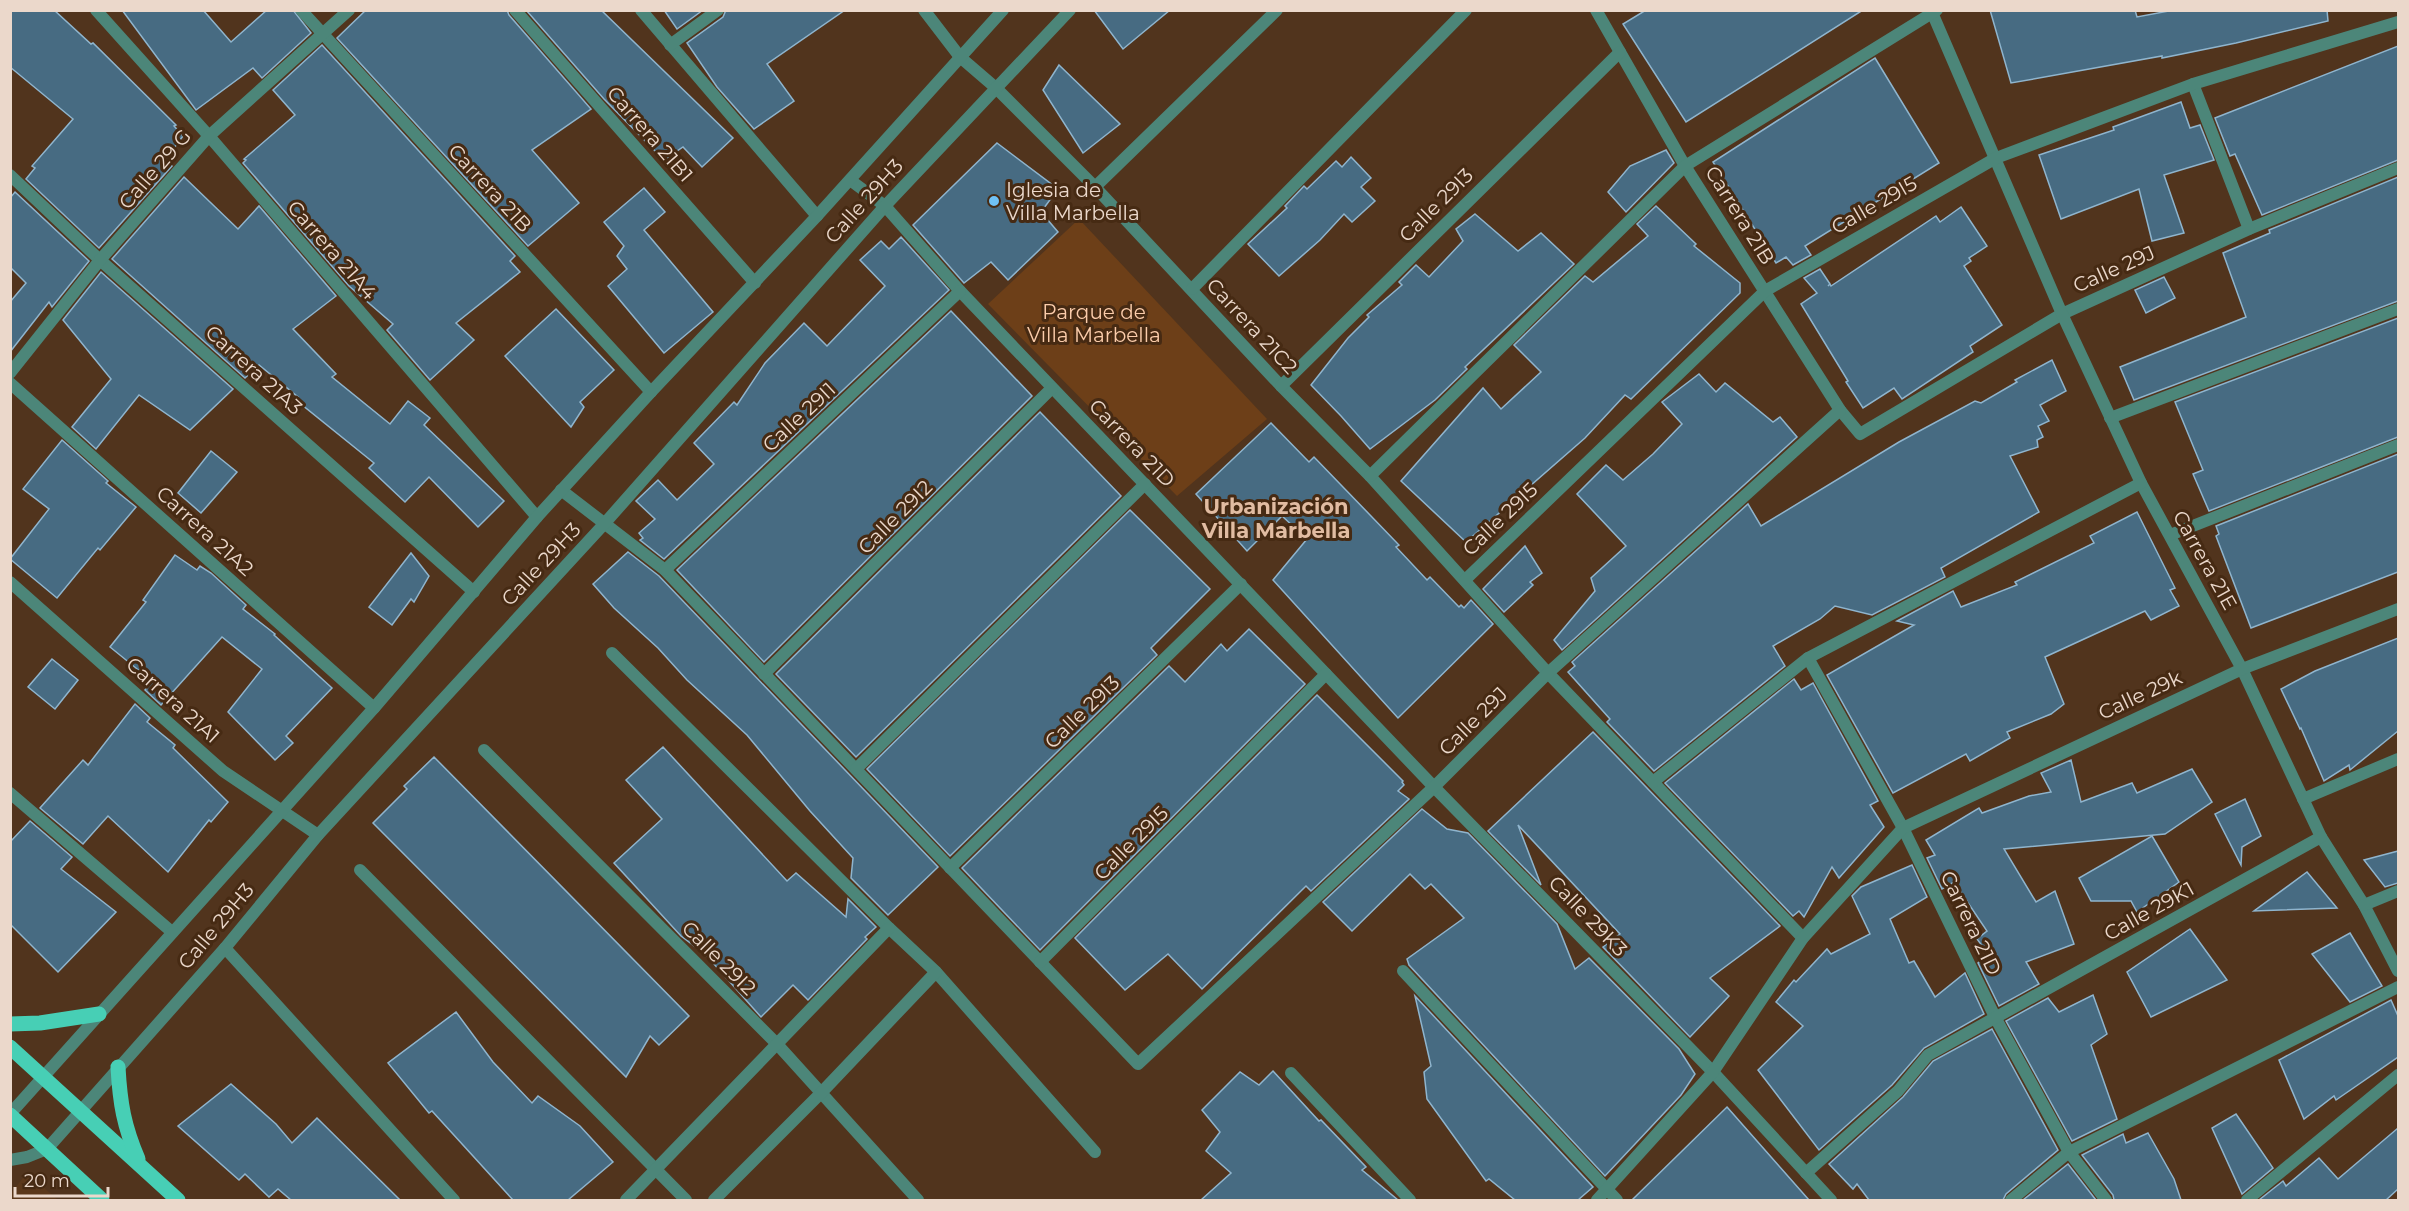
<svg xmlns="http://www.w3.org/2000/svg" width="2409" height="1211" font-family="Montserrat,sans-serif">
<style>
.built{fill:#5b381b}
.green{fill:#6d3f18}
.building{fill:#476b82;stroke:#8fb5ce;stroke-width:1.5}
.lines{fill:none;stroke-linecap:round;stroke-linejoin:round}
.minor{stroke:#4c8679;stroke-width:12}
.primary{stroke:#47cfb5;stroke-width:15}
.poi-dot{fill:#70c1f4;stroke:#462a13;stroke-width:2}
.labels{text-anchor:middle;stroke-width:6;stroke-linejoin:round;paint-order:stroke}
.street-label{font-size:20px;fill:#ebd8cb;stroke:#462a13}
.poi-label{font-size:20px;fill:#ebd8cb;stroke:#462a13;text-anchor:start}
.park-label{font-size:20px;fill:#fbccaa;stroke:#462a13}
.neighbourhood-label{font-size:21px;font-weight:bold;fill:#e1bca2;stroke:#462a13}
</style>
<rect width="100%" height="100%" fill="#51341d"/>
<path class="built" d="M27 1173 58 1200H11V1193Z"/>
<path class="green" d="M1079 219 1267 419 1177 496 988 304Z"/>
<g class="building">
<path d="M10 10H54L91 44 93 43 176 125 174 126 183 136 165 160 172 166 99 248 26 179 35 168 32 166 73 119 10 67Z"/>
<path d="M122 10H203L231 42 267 10H293L311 33 262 78 253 68 196 110Z"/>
<path d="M366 10H507L509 15 591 109 532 150 579 203 528 246 337 38Z"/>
<path d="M526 10H601L733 138 702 167 683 147 664 160 604 99Z"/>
<path d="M664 10H703L677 29Z"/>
<path d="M726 10H845L767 64 794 101 754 129 717 87 687 43 723 17Z"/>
<path d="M1094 10H1170L1123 49Z"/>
<path d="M1646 10H1863L1686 122 1623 24Z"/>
<path d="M1990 10H2135L2137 17 2174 10H2327L2328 21 2236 43 2162 58V56L2011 83Z"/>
<path d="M322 45 515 256 510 261 520 272 456 323 474 340 430 380 387 330 393 324 349 286 243 163 246 160 244 159 295 115 273 90Z"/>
<path d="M2398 46V160L2262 215 2235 154 2230 156 2215 118Z"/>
<path d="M1875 58 1939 163 1805 246 1811 255 1793 265 1786 257 1776 263 1713 162Z"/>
<path d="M1059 65 1120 124 1083 153 1043 90Z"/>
<path d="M2181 102 2190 128 2200 125 2214 160 2164 175 2184 233 2152 241 2139 189 2061 219 2039 155 2114 130 2113 127Z"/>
<path d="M997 143 1058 189 1041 212 1058 232 1008 280 991 262 964 283 913 225Z"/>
<path d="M1666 150 1674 163 1626 212 1608 192 1630 166Z"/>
<path d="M1351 157 1371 178 1361 187 1375 201 1352 222 1344 214 1320 240 1279 276 1248 244 1287 208 1285 206 1304 186 1307 189 1336 161 1342 167Z"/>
<path d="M184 177 238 229 259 206 336 296 293 329 336 374 332 377 390 424 408 401 430 418 424 425 504 501 478 527 429 477 405 502 369 468 374 463 296 400 298 397 259 365 245 378 112 259Z"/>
<path d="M2398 177V301L2134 400 2120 367 2246 317 2223 253 2270 233 2269 230Z"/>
<path d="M644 188 665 212 644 230 713 312 664 353 608 286 627 269 617 256 624 246 604 222Z"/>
<path d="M15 192 89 261 52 307 49 302 10 352V302L26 283 10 267V198Z"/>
<path d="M1656 206 1696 244 1694 246 1740 283V293L1631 399 1625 395 1585 438 1466 542 1401 481 1483 388 1501 409 1541 372 1514 345 1585 276 1593 282 1648 236 1637 224Z"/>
<path d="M1961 207 1987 246 1969 258 1971 261 1964 266 2002 325 1970 346 1973 352 1902 399 1894 388 1863 408 1846 382 1848 381 1801 304 1817 293 1804 278 1820 269 1830 284 1828 286 1830 284 1831 286 1936 216 1940 222Z"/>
<path d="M1475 214 1518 251 1541 233 1574 264 1465 367 1467 369 1435 400 1370 449 1341 416 1311 385 1348 338 1369 317 1367 315 1402 285 1399 282 1416 265 1429 277 1463 241 1456 229Z"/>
<path d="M901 237 949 290 664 559 640 540 643 538 639 533 655 519 636 501 658 480 677 500 714 464 694 443 734 402 737 405 765 363 804 323 827 346 885 286 860 260 881 241 889 249Z"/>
<path d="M101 272 233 389 190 430 139 395 96 449 72 427 111 379 63 320Z"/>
<path d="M2164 277 2175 298 2146 313 2135 290Z"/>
<path d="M556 309 614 370 580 402 584 407 571 427 505 356Z"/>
<path d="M951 311 1032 396 764 662 677 570Z"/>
<path d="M2398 318V437L2209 511 2193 474 2203 470 2175 402Z"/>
<path d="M2052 360 2066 391 2040 405 2049 421 2038 426 2043 437 2037 440 2038 447 2010 456 2039 512 1941 568 1945 577 1872 615 1835 606 1820 619 1773 646 1785 666 1654 771 1607 722 1610 719 1568 672 1575 666 1572 662 1748 504 1761 526 1899 442 1975 401 1981 403 2017 382 2015 380Z"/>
<path d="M1699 374 1716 392 1725 383 1773 422 1780 417 1797 437 1562 650 1554 640 1595 591 1591 578 1626 546 1577 494 1606 465 1623 480 1653 454 1682 424 1662 402Z"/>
<path d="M1040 412 1121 496 856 757 776 674Z"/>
<path d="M1271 423 1309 462 1314 457 1399 545 1396 547 1427 580 1430 577 1459 607 1461 605 1464 608 1471 600 1493 624 1398 718 1273 580 1307 539 1282 516 1247 551 1196 494Z"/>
<path d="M62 440 108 481 106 483 136 507 100 550 98 548 57 598 10 559 49 509 23 489Z"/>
<path d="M211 451 237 472 201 513 178 493Z"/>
<path d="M2398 454V572L2251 628 2216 536 2219 534 2216 526Z"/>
<path d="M1130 510 1210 589 1151 648 1157 655 950 856 867 769Z"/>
<path d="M2137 512 2175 588 2170 590 2179 606 2151 620 2145 611 2045 657 2064 704 2051 714 2007 732 2010 738 1970 761 1966 754 1893 793 1827 675 1914 625 1897 621 1953 591 1961 607 2017 585 2015 582 2094 543 2090 536Z"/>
<path d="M1525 546 1542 573 1530 582 1533 585 1504 612 1483 589Z"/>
<path d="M628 552 659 576 938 867 888 915 851 878 853 858 810 811 747 735 687 680 658 648 614 608 593 584Z"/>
<path d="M411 553 429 576 414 602 411 599 392 625 369 607Z"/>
<path d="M175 555 197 570 200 566 211 573 246 605 243 609 275 634 274 635 332 688 286 736 293 743 275 760 228 712 262 669 222 637 161 705 145 690 152 681 110 647 146 602 143 600Z"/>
<path d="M1249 629 1305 684 1040 950 962 868 1169 666 1185 682 1221 644 1227 651Z"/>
<path d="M2398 638V731L2350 770 2349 765 2324 781 2301 728 2300 729 2281 689 2315 671Z"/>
<path d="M52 659 78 680 55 709 28 687Z"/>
<path d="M1794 679 1801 690 1813 683 1878 801 1870 805 1884 827 1839 878 1832 867 1804 917 1799 911 1793 916 1665 783Z"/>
<path d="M1317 695 1403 781 1402 782 1404 785 1398 791 1409 799 1311 891 1306 886 1202 989 1168 954 1125 990 1075 938Z"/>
<path d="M135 704 150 718 147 722 175 745 173 748 228 802 211 822 209 820 168 872 108 816 83 844 40 808 83 760 88 765Z"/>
<path d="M1593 732 1780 926 1710 978 1729 996 1690 1037 1603 947 1620 934 1518 825 1541 885 1488 831Z"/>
<path d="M663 747 787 881 796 873 846 917 848 899 876 927 865 937 867 939 808 1000 793 985 761 1017 706 955 681 936 614 863 662 819 626 780Z"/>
<path d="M434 757 689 1016 659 1045 650 1036 626 1077 373 823 407 789 404 786Z"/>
<path d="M2071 760 2081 802 2132 783 2137 793 2192 769 2212 802 2165 834 2004 849 2036 902 2055 891 2074 944 2026 962 2039 984 1999 1006 1978 963 1988 954 1977 939 1987 931 1954 882 1942 889 1927 858 1935 855 1926 840 1979 808 1982 813 2029 796 2051 792 2041 773Z"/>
<path d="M2245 799 2261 836 2242 847 2241 865 2215 814Z"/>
<path d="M1422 809 1447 829 1468 833 1557 924 1575 969 1589 958 1679 1049 1695 1074 1681 1095 1605 1176 1409 965 1407 959 1464 918 1431 884 1425 889 1410 874 1352 931 1323 902Z"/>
<path d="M30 821 72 857 61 869 116 912 58 972 10 924V842Z"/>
<path d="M2152 836 2179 882 2137 912 2131 901H2091L2079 878Z"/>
<path d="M2398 851V883L2385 887 2364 860Z"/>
<path d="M1912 865 1927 897 1890 919 1909 963 1914 961 1935 997 1965 973 1984 1014 1924 1048 1892 1085 1819 1150 1758 1070 1803 1026 1776 1002 1794 980 1796 982 1827 949 1831 954 1870 934 1852 896 1861 887Z"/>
<path d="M2307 872 2337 908 2254 911Z"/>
<path d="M2190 929 2227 980 2151 1017 2127 972Z"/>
<path d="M2350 933 2382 986 2350 1002 2312 954Z"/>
<path d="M2093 995 2107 1034 2091 1045 2117 1119 2072 1141 2006 1021 2048 998 2059 1012Z"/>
<path d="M1415 996 1593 1187 1578 1200H1515L1489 1179 1486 1181 1427 1099 1424 1072 1431 1066Z"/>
<path d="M2391 1000 2398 1016V1057L2336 1100 2334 1096 2304 1119 2279 1060Z"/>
<path d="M456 1012 493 1062 532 1103 538 1096 580 1126 613 1162 568 1200H513L432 1111 429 1113 388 1063Z"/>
<path d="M1992 1029 2058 1150 2006 1194 2003 1200H1869L1857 1184 1853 1189 1829 1164 1903 1097 1933 1061Z"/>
<path d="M1273 1071 1319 1121 1321 1120 1366 1167 1362 1170 1398 1200H1201L1231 1173 1206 1151 1220 1132 1202 1110 1240 1072 1259 1085Z"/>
<path d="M231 1084 276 1124 292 1143 317 1118 400 1200H291L278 1189 269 1197 245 1174 239 1180 178 1126Z"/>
<path d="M1727 1107 1809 1200H1632Z"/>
<path d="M2236 1114 2273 1168 2242 1194 2212 1128Z"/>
<path d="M2398 1128V1189L2386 1200H2259L2283 1181 2286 1186 2319 1158 2338 1179Z"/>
<path d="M2148 1133 2174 1179 2181 1200H2114L2113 1195 2082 1155 2123 1134 2126 1143Z"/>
<path d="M2068 1164 2096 1200H2023Z"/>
</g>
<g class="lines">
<g class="minor">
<path d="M96 10 209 136 537 517"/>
<path d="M301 10 651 392"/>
<path d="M515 10 755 283"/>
<path d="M641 10 817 216"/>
<path d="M924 10 960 57 996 88 1095 187 1281 386 1370 476 1548 673 1803 938"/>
<path d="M1596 10 1685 166 1840 410 1860 434 2062 314 2249 229 2398 168"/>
<path d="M1931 10 2062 314 2141 483 2242 669 2321 837 2364 905 2398 971"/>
<path d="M670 45 718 10"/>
<path d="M2193 84 2249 229"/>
<path d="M10 175 100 260 474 592"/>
<path d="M850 180 885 206 960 291 1434 787 1713 1072 1831 1200"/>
<path d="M1095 187 1277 10"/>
<path d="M1192 289 1466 10"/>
<path d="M10 373 100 260 209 136 349 10"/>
<path d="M10 383 374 708"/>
<path d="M1281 386 1620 52"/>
<path d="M2110 418 2398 309"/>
<path d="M1370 476 1685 166 1937 10"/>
<path d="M561 490 665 570 1138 1064 1434 787 1548 673 1840 410"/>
<path d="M2170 535 2398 445"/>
<path d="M665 570 960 291"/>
<path d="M1465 580 1765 291 1996 158 2193 84 2398 22"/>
<path d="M10 582 223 771 318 835"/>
<path d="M612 653 889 928 936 972 1095 1152"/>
<path d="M1808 658 1903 828 1996 1019 2069 1152 2106 1200"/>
<path d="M764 674 1052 388"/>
<path d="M484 750 777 1044 918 1200"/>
<path d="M856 769 1145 484"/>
<path d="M1653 782 1808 658 2141 483"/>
<path d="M10 793 172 932"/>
<path d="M2303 799 2398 759"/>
<path d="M950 868 1241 584"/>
<path d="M360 870 686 1200"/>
<path d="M2364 905 2398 891"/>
<path d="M225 948 454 1200"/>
<path d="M1040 962 1326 674"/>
<path d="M1403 971 1617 1200"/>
<path d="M1291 1073 1410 1200"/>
<path d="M10 1114 374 708 537 517 651 392 817 216 1003 10"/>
<path d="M10 1160 27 1157 47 1149 225 948 318 835 605 523 885 206 1070 10"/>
<path d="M1806 1173 1898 1091 1928 1055 2321 837"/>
<path d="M626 1200 889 928"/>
<path d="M714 1200 821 1093 936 972"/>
<path d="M1597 1200 1713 1072 1803 938 1903 828 2242 669 2398 609"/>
<path d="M2011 1200 2069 1152 2398 987"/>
<path d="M2247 1200 2398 1075"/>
</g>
<g class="primary">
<path d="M10 1024 40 1023 99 1014"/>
<path d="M10 1047 178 1200"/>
<path d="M118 1067C120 1104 124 1126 138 1159"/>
<path d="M10 1115 102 1200"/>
</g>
</g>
<circle class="poi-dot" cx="994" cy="201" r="6"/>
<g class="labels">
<g class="street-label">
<text transform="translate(650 134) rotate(49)" y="7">Carrera 21B1</text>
<text transform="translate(155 169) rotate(-49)" y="7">Calle 29 G</text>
<text transform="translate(490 188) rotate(47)" y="7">Carrera 21B</text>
<text transform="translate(864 201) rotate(-48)" y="7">Calle 29H3</text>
<text transform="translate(1436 205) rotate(-45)" y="7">Calle 29I3</text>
<text transform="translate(1874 205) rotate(-30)" y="7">Calle 29I5</text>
<text transform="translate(1740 215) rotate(58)" y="7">Carrera 21B</text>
<text transform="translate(332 250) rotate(49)" y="7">Carrera 21A4</text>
<text transform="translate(2114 269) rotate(-24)" y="7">Calle 29J</text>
<text transform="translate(1252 326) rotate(47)" y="7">Carrera 21C2</text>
<text transform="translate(254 370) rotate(42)" y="7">Carrera 21A3</text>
<text transform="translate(799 417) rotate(-43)" y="7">Calle 29I1</text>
<text transform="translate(1132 443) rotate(46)" y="7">Carrera 21D</text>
<text transform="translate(895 517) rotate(-45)" y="7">Calle 29I2</text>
<text transform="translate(1500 519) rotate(-44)" y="7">Calle 29I5</text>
<text transform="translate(205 531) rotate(42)" y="7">Carrera 21A2</text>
<text transform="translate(2205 560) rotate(61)" y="7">Carrera 21E</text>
<text transform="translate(541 564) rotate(-47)" y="7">Calle 29H3</text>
<text transform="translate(2140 695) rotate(-25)" y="7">Calle 29k</text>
<text transform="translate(173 700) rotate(42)" y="7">Carrera 21A1</text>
<text transform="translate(1082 712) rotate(-44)" y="7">Calle 29I3</text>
<text transform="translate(1473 721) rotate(-45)" y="7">Calle 29J</text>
<text transform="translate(1131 843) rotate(-45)" y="7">Calle 29I5</text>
<text transform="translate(2149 911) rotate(-29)" y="7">Calle 29K1</text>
<text transform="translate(1588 916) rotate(46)" y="7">Calle 29K3</text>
<text transform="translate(1971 923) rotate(64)" y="7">Carrera 21D</text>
<text transform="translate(216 926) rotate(-50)" y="7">Calle 29H3</text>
<text transform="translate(719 958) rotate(45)" y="7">Calle 29I2</text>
</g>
<g class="poi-label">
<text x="1006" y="197">Iglesia de<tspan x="1006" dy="23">Villa Marbella</tspan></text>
</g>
<g class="park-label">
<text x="1094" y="319">Parque de<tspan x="1094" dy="23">Villa Marbella</tspan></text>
</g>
<g class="neighbourhood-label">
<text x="1276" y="514">Urbanización<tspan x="1276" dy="24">Villa Marbella</tspan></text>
</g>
</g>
<rect width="2409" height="1211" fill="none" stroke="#ebd8cb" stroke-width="24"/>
<path d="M15 1187v9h93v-9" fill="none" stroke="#ebd8cb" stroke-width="3"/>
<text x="24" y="1187" font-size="18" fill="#ebd8cb" stroke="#462a13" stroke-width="4.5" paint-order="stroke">20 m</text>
</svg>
